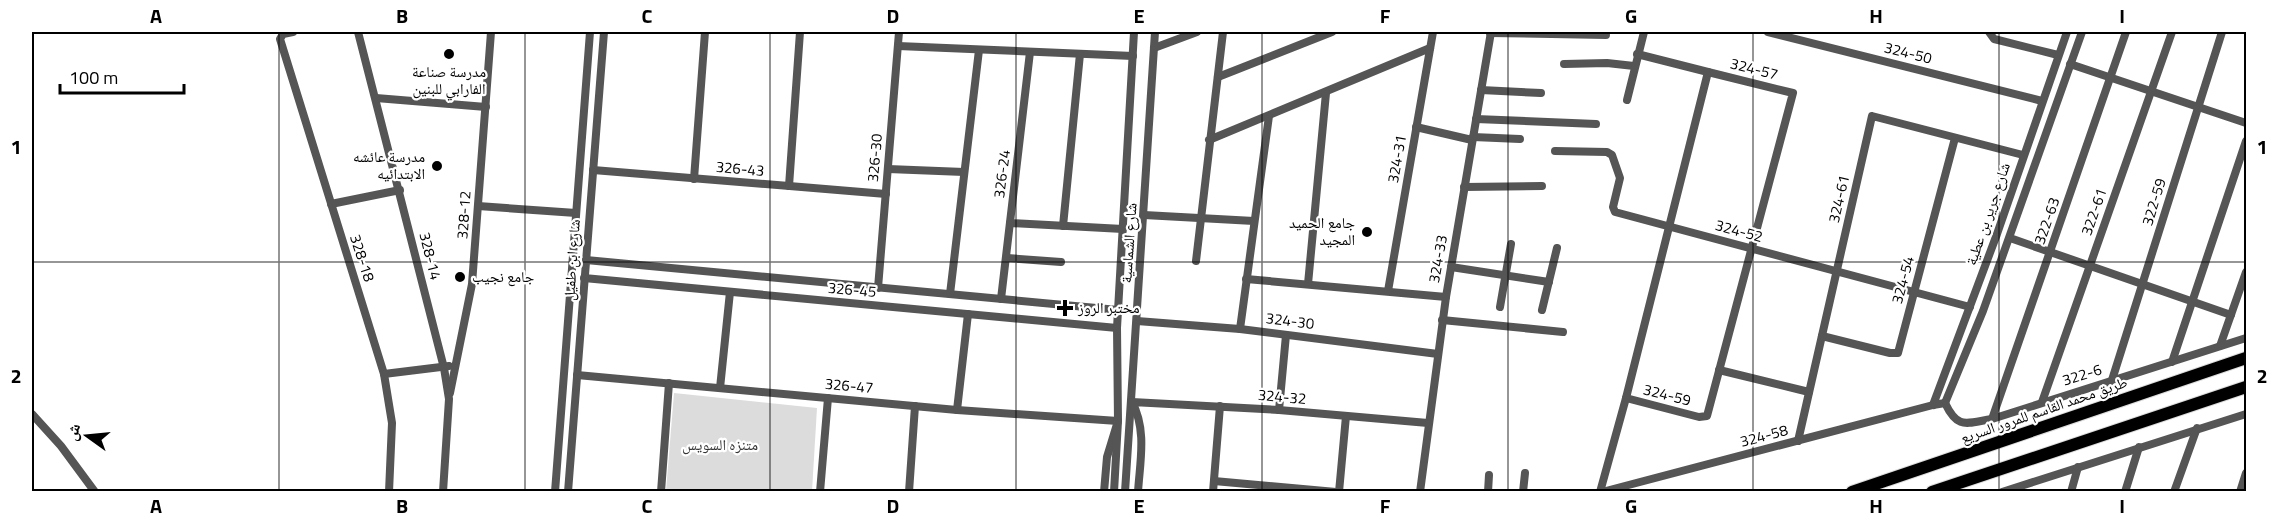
<svg xmlns="http://www.w3.org/2000/svg" width="2278" height="523" font-family="'Titillium Web','Noto Naskh Arabic',sans-serif">
<style>
.green{fill:#dcdcdc}
.lines{fill:none;stroke-linecap:round;stroke-linejoin:round}
.highway-casing{stroke:#dbdbdb;stroke-width:14}
.minor{stroke:#555;stroke-width:8}
.highway{stroke:#000;stroke-width:12}
.grid{fill:none;stroke:#000;stroke-width:1.5;stroke-opacity:0.55}
.poi-dot{fill:#000;stroke:#fff;stroke-width:2}
.labels{text-anchor:middle;stroke-width:4.5;stroke-linejoin:round;paint-order:stroke}
.street-label{font-size:15px;fill:#000;stroke:#fff}
.poi-label{font-size:15px;fill:#000;stroke:#fff;text-anchor:end}
.park-label{font-size:15px;fill:#333;stroke:#fff}
.neatline{fill:none;stroke:#000;stroke-width:2}
.grid-label{font-size:20px;text-anchor:middle;font-weight:bold;fill:#000}
</style>
<rect width="100%" height="100%" fill="#fff"/>
<path class="green" d="M674 393 817 408 812 491H666Z"/>
<g class="lines">
<defs>
<g id="highway">
<path d="M1852 492 2246 358"/>
<path d="M1932 492 2246 387"/>
</g>
</defs>
<use href="#highway" class="highway-casing"/>
<g class="minor">
<path d="M293 32 283 34 280 39 384 374 392 423 389 492"/>
<path d="M358 32 444 368 449 399 443 492"/>
<path d="M1768 32 2042 101"/>
<path d="M1989 32 1994 39 2058 55"/>
<path d="M1490 33 1606 35"/>
<path d="M898 46 1133 56"/>
<path d="M1154 48 1197 32"/>
<path d="M1637 54 1708 72"/>
<path d="M1564 64 1607 63 1634 66"/>
<path d="M2070 64 2246 123"/>
<path d="M1708 72 1793 93 1707 416 1699 417 1626 398Z"/>
<path d="M1218 77 1332 32"/>
<path d="M1481 90 1541 93"/>
<path d="M376 98 486 107"/>
<path d="M1627 100 1644 32"/>
<path d="M1476 119 1596 124"/>
<path d="M1416 127 1472 140"/>
<path d="M1473 137 1520 139"/>
<path d="M1209 140 1430 48"/>
<path d="M1555 151 1607 152 1612 155 1620 178 1613 207 1615 212 1970 307"/>
<path d="M888 169 964 172"/>
<path d="M593 170 886 194"/>
<path d="M694 179 705 32"/>
<path d="M789 186 800 32"/>
<path d="M1464 187 1542 186"/>
<path d="M331 204 400 190"/>
<path d="M478 206 576 213"/>
<path d="M1144 215 1254 221"/>
<path d="M1010 223 1123 229"/>
<path d="M1063 226 1080 54"/>
<path d="M2010 238 2231 315"/>
<path d="M1007 258 1061 262"/>
<path d="M586 260 1118 310"/>
<path d="M1196 261 1223 32"/>
<path d="M1451 267 1549 282"/>
<path d="M584 278 1117 328"/>
<path d="M1246 279 1446 297"/>
<path d="M1308 284 1326 93"/>
<path d="M878 288 899 32"/>
<path d="M1388 291 1433 32"/>
<path d="M950 294 979 50"/>
<path d="M1001 299 1030 52"/>
<path d="M1500 307 1511 244"/>
<path d="M1542 310 1557 248"/>
<path d="M1442 320 1563 332"/>
<path d="M1137 321 1240 329 1438 354"/>
<path d="M1240 329 1269 116"/>
<path d="M1822 336 1890 353H1898L1955 138"/>
<path d="M2220 346 2246 272"/>
<path d="M2172 362 2246 141"/>
<path d="M1719 370 1809 392"/>
<path d="M384 374 449 366"/>
<path d="M577 375 957 410 1118 421 1107 457 1104 492"/>
<path d="M2112 380 2222 32"/>
<path d="M720 388 730 292"/>
<path d="M450 393 472 284 491 32"/>
<path d="M2042 402 2172 32"/>
<path d="M1945 403 1983 311 2082 32"/>
<path d="M1933 405 1997 234 2067 32"/>
<path d="M957 410 968 314"/>
<path d="M1279 410 1286 335"/>
<path d="M32 414 61 446 95 492"/>
<path d="M1992 419 2126 32"/>
<path d="M1798 441 1872 116 2023 155"/>
<path d="M1214 481 1336 492"/>
<path d="M555 492 590 32"/>
<path d="M568 492 604 32"/>
<path d="M661 492 669 383"/>
<path d="M820 492 828 398"/>
<path d="M909 492 915 406"/>
<path d="M1114 492 1118 421 1117 328 1134 32"/>
<path d="M1125 492 1155 32"/>
<path d="M1138 492C1140 461 1147 430 1132 402L1279 410 1428 423"/>
<path d="M1213 492 1220 406"/>
<path d="M1339 492 1346 416"/>
<path d="M1420 492 1446 297 1491 32"/>
<path d="M1488 492 1489 475"/>
<path d="M1523 492 1525 473"/>
<path d="M1600 492 1626 398"/>
<path d="M1602 492 1933 405 1945 403C1958 430 1966 423 1992 419L2246 338"/>
<path d="M2002 492 2246 414"/>
<path d="M2071 492 2078 467"/>
<path d="M2125 492 2139 447"/>
<path d="M2174 492 2197 428"/>
<path d="M2240 492 2246 473"/>
</g>
<use href="#highway" class="highway"/>
</g>
<path class="grid" d="M279 32V492M525 32V492M770 32V492M1016 32V492M1262 32V492M1508 32V492M1753 32V492M1999 32V492M32 262H2246"/>
<g class="poi-dot">
<circle cx="449" cy="54" r="6"/>
<circle cx="437" cy="166" r="6"/>
<circle cx="1367" cy="232" r="6"/>
<circle cx="460" cy="277" r="6"/>
<path d="M1062 299h6v6h6v6h-6v6h-6v-6h-6v-6h6z"/>
</g>
<g class="labels">
<g class="street-label">
<text transform="translate(1908 53) rotate(14)" y="5">324-50</text>
<text transform="translate(1754 69) rotate(14)" y="5">324-57</text>
<text transform="translate(875 158) rotate(-85)" y="5">326-30</text>
<text transform="translate(1397 159) rotate(-80)" y="5">324-31</text>
<text transform="translate(740 169) rotate(5)" y="5">326-43</text>
<text transform="translate(1002 174) rotate(-83)" y="5">326-24</text>
<text transform="translate(1839 199) rotate(-77)" y="5">324-61</text>
<text transform="translate(2154 202) rotate(-73)" y="5">322-59</text>
<text transform="translate(2094 212) rotate(-71)" y="5">322-61</text>
<text transform="translate(1988 214) rotate(-71)" y="5">شارع جرير بن عطية</text>
<text transform="translate(464 215) rotate(-86)" y="5">328-12</text>
<text transform="translate(2047 221) rotate(-71)" y="5">322-63</text>
<text transform="translate(1739 231) rotate(15)" y="5">324-52</text>
<text transform="translate(1129 243) rotate(-86)" y="5">شارع الشماسية</text>
<text transform="translate(430 256) rotate(76)" y="5">328-14</text>
<text transform="translate(362 258) rotate(72)" y="5">328-18</text>
<text transform="translate(1438 259) rotate(-80)" y="5">324-33</text>
<text transform="translate(572 260) rotate(-86)" y="5">شارع ابن طفيل</text>
<text transform="translate(1903 280) rotate(-75)" y="5">324-54</text>
<text transform="translate(852 290) rotate(5)" y="5">326-45</text>
<text transform="translate(1290 321) rotate(7)" y="5">324-30</text>
<text transform="translate(2082 375) rotate(-17)" y="5">322-6</text>
<text transform="translate(849 386) rotate(5)" y="5">326-47</text>
<text transform="translate(1667 395) rotate(14)" y="5">324-59</text>
<text transform="translate(1282 397) rotate(5)" y="5">324-32</text>
<text transform="translate(2044 410) rotate(-19)" y="5">طريق محمد القاسم للمرور السريع</text>
<text transform="translate(1764 436) rotate(-15)" y="5">324-58</text>
</g>
<g class="poi-label">
<text x="449" y="77" text-anchor="middle">مدرسة صناعة<tspan x="449" dy="17">الفارابي للبنين</tspan></text>
<text x="425" y="162">مدرسة عائشه<tspan x="425" dy="17">الابتدائيه</tspan></text>
<text x="1355" y="228">جامع الحميد<tspan x="1355" dy="17">المجيد</tspan></text>
<text x="472" y="282" text-anchor="start">جامع نجيب</text>
<text x="1078" y="313" text-anchor="start">مختبر الروز</text>
</g>
<g class="park-label">
<text x="720" y="450">متنزه السويس</text>
</g>
</g>
<rect width="2278" height="523" fill="none" stroke="#ffffff" stroke-width="66"/>
<g transform="translate(87 436) rotate(285)" stroke="#ffffff" stroke-width="4.5" paint-order="stroke">
<path d="M0-4.5L10 22L0 15L-10 22Z" fill="#000000"/>
<text y="-9" font-size="16" font-weight="bold" text-anchor="middle" fill="#000000">ش</text>
</g>
<path d="M60 84v9h124v-9" fill="none" stroke="#000000" stroke-width="3"/>
<text x="69" y="84" font-size="18" fill="#000000" stroke="#ffffff" stroke-width="4.5" paint-order="stroke">100 m</text>
<rect x="33" y="33" width="2212" height="457" class="neatline"/>
<g class="grid-label">
<text x="156" y="23">A</text>
<text x="402" y="23">B</text>
<text x="647" y="23">C</text>
<text x="893" y="23">D</text>
<text x="1139" y="23">E</text>
<text x="1385" y="23">F</text>
<text x="1631" y="23">G</text>
<text x="1876" y="23">H</text>
<text x="2122" y="23">I</text>
<text x="16" y="154">1</text>
<text x="2262" y="154">1</text>
<text x="16" y="383">2</text>
<text x="2262" y="383">2</text>
<text x="156" y="513">A</text>
<text x="402" y="513">B</text>
<text x="647" y="513">C</text>
<text x="893" y="513">D</text>
<text x="1139" y="513">E</text>
<text x="1385" y="513">F</text>
<text x="1631" y="513">G</text>
<text x="1876" y="513">H</text>
<text x="2122" y="513">I</text>
</g>
</svg>
